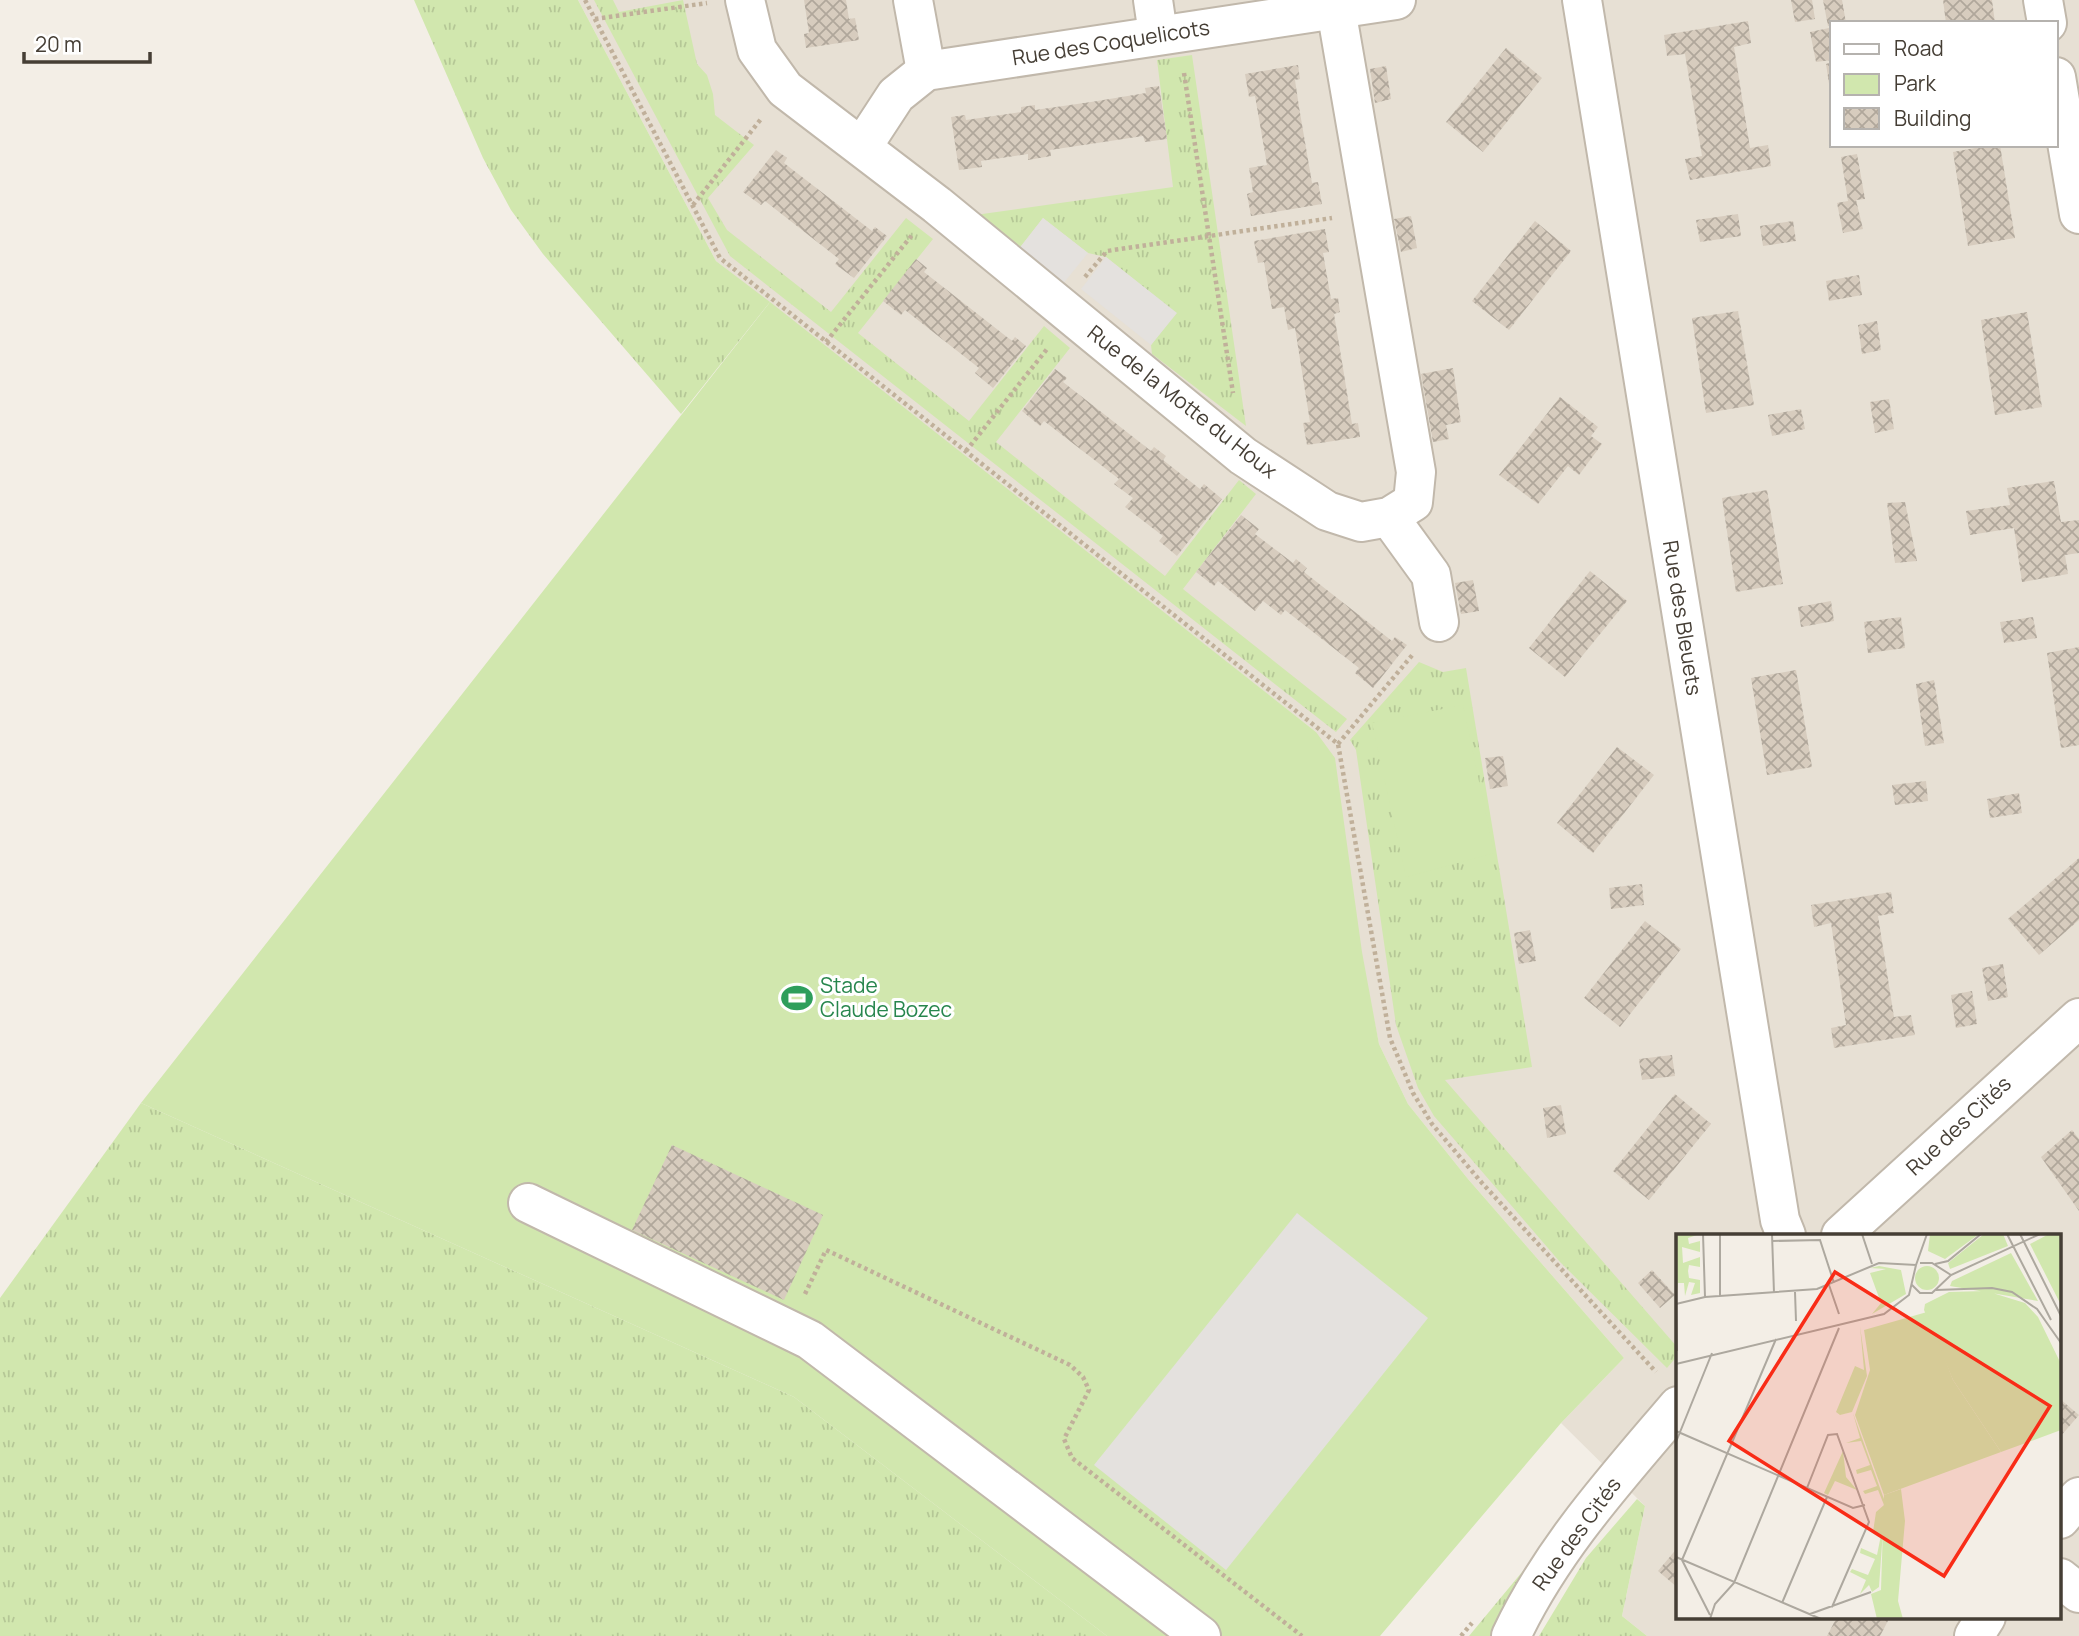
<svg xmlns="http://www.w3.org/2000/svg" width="2079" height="1636" font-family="Manrope,sans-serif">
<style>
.residential{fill:#e7e0d4;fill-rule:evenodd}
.grass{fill:url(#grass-tufts)}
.park{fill:#d1e7ae}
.parking{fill:#e4e1de}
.building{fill:url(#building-cross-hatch)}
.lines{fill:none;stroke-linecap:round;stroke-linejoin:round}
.minor-casing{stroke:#c1b8ab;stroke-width:42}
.path{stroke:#c0b09a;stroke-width:4.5;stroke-dasharray:3.5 3.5;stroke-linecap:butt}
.minor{stroke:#fff;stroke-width:38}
.labels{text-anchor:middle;stroke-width:6;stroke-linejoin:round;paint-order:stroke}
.street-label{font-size:21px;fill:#453e35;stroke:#fff}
.leisure-label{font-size:21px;fill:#27864d;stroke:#fff;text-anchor:start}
.inset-road{fill:none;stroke:#ada89f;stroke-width:2}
.view{fill:#f92c17;fill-opacity:0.15;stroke:#f92c17;stroke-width:3.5}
.inset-edge{fill:none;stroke:#453e35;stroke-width:3.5}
</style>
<defs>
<pattern id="grass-tufts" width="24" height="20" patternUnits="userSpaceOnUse" patternTransform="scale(1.75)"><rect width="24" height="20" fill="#d1e7ae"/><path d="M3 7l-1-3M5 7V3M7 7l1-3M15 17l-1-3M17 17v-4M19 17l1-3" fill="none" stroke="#b5c796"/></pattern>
<pattern id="building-cross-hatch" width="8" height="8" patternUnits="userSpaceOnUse" patternTransform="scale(1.75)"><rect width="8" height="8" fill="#d7ccbe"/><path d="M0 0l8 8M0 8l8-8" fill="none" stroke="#b0a79b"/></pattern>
</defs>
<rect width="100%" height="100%" fill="#f3eee6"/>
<path class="residential" d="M578 0H2079V1636H1647L1622 1616 1645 1506 1561 1423 1624 1358 1468 1179 1408 1104 1379 1044 1316 732 716 261ZM1832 23H2056V145H1832ZM1678 1235H2060V1617H1678Z"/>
<g class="grass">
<path d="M414 0H578L716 261 770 302 681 414 543 254 511 210 483 158Z"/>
<path d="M594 0H613L619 12 683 0 697 64 707 75 713 94 715 115 754 145 708 198 727 230 831 312 906 218 933 239 858 333 969 421 1044 326 1070 348 996 442 1165 576 1239 480 1256 494 1183 589 1347 719 1336 732 730 256Z"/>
<path d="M1192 55 1246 426 1152 354 1151 345 1176 313 1106 257 1088 253 1043 218 1018 250 975 215 1173 187 1157 60Z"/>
<path d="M1419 662 1443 672 1466 668 1532 1067 1445 1080 1678 1348V1355L1667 1368 1560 1262 1434 1116 1418 1088 1396 1025 1356 750 1350 740Z"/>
<path d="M141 1103 794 1397 1107 1636H0V1298Z"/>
<path d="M1637 1499 1645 1506 1622 1616 1647 1636H1539L1586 1558Z"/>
<path d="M1532 1560 1494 1636H1469Z"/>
</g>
<g class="park">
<path d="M770 302 1316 732 1335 758 1362 952 1379 1044 1408 1104 1468 1179 1624 1358 1561 1423 1380 1636H1107L794 1397 141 1103Z"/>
<path d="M1463 705 1494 853 1406 877 1372 723Z"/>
</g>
<g class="parking">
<path d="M1043 218 1088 253 1062 285 1018 250Z"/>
<path d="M1106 257 1177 313 1151 345 1081 289Z"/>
<path d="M1297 1213 1428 1318 1226 1570 1094 1465Z"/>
</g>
<g class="building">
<path d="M804 0H846L849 19 855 18 859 40 806 48 804 34 809 33Z"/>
<path d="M1791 0H1812L1815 19 1795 22Z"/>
<path d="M1823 0H1842L1846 23 1828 26Z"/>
<path d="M1943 0H1992L1995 23H1946Z"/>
<path d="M1748 21 1751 43 1734 47 1750 148 1768 145 1771 166 1690 180 1685 159 1702 156 1685 54 1667 56 1664 35Z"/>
<path d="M1829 28 1832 60 1816 62 1810 32Z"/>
<path d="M1506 48 1542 78 1483 152 1446 122Z"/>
<path d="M1832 62V96L1831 97 1826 64Z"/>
<path d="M1298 65 1300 79 1295 80 1299 107 1312 183 1318 182 1322 204 1251 216 1247 194 1253 192 1249 168 1267 165 1255 96 1249 97 1245 74Z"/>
<path d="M1386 66 1391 99 1375 103 1370 69Z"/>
<path d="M1159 86 1167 139 1145 142 1143 136 1097 143 1050 150 1051 156 1028 160V154L981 161 982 167 959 170 951 117 965 115 966 120 1021 112V107L1035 105V110L1091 102 1146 93 1145 88Z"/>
<path d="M1974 145H2000L2015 238 1968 246 1953 152 1975 148Z"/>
<path d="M776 150 787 158 784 163 872 231 875 227 887 236 854 278 835 264 839 259 765 201 761 205 743 192Z"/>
<path d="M1857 154 1865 199 1856 200 1863 229 1843 233 1837 203 1848 201 1841 157Z"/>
<path d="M1738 214 1741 236 1700 242 1696 220Z"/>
<path d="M1411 216 1417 248 1401 252 1394 219Z"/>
<path d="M1535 221 1571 251 1509 330 1472 301Z"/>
<path d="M1793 221 1796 241 1763 246 1760 226Z"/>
<path d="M1325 229 1329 252 1323 253 1331 299 1338 298 1340 312 1334 314 1343 368 1352 424 1358 423 1360 437 1307 445 1303 423 1310 422 1295 328 1288 330 1284 307 1272 309 1264 262 1258 263 1254 241Z"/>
<path d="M916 259 927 268 924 272 1012 341 1015 337 1026 346 993 388 975 373 979 368 905 310 901 315 883 301Z"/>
<path d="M1859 275 1862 295 1829 301 1826 281Z"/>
<path d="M1738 311 1754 405 1706 413 1692 318Z"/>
<path d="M2027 312 2042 407 1995 415 1981 320Z"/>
<path d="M1877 321 1881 350 1862 354 1858 325Z"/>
<path d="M1453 368 1461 422 1446 425 1449 439 1433 442 1421 374Z"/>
<path d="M1055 369 1067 378 1063 382 1151 451 1154 447 1166 456 1163 460 1200 489 1204 484 1222 499 1177 556 1159 541 1163 536 1125 507 1133 498 1114 484 1119 479 1044 421 1040 426 1022 411Z"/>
<path d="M1560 397 1598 427 1591 436 1602 444 1579 475 1568 466 1538 504 1499 475Z"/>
<path d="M1889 399 1894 429 1875 433 1870 402Z"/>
<path d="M1801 409 1805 429 1772 436 1768 415Z"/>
<path d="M2054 481 2061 522 2079 520V553L2065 555 2068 574 2022 582 2014 528 1970 535 1966 511 2010 505 2007 488Z"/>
<path d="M1767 490 1783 584 1736 592 1722 498Z"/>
<path d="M1905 502 1917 561 1895 563 1887 503Z"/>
<path d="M1241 515 1259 529 1255 534 1293 563 1296 559 1307 568 1304 572 1392 641 1395 637 1407 645 1373 688 1355 673 1359 668 1285 610 1281 615 1263 601 1255 611 1218 581 1214 586 1196 572Z"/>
<path d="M1590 571 1627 601 1565 677 1529 648Z"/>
<path d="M1473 580 1479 611 1461 614 1455 583Z"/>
<path d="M1831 601 1834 621 1801 627 1798 607Z"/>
<path d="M1901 617 1905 648 1868 653 1864 622Z"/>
<path d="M2033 617 2037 638 2004 643 2000 622Z"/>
<path d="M2079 647V745L2061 748 2047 653Z"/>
<path d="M1796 670 1812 767 1767 775 1751 678Z"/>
<path d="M1934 680 1944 743 1925 746 1916 684Z"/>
<path d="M1617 747 1654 775 1593 853 1557 823Z"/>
<path d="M1503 756 1508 786 1490 789 1485 758Z"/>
<path d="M1926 781 1928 801 1895 805 1892 785Z"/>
<path d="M2019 793 2022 813 1990 818 1987 799Z"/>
<path d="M2079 858V920L2039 955 2008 919Z"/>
<path d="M1642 884 1644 905 1611 909 1609 888Z"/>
<path d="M1891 892 1894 913 1878 916 1894 1017 1911 1015 1915 1035 1834 1048 1831 1028 1846 1025 1831 923 1814 927 1811 905Z"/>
<path d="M1645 921 1681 949 1620 1027 1584 998Z"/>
<path d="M1530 930 1536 961 1519 964 1514 933Z"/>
<path d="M2003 964 2008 997 1988 1001 1982 968Z"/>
<path d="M1972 991 1977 1024 1956 1028 1951 995Z"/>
<path d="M1672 1055 1675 1076 1642 1080 1639 1059Z"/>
<path d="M1675 1094 1711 1124 1649 1200 1613 1171Z"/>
<path d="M1561 1105 1566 1134 1547 1138 1543 1108Z"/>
<path d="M2072 1130 2079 1139V1211L2041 1157Z"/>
<path d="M672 1145 823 1215 784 1300 632 1230Z"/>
<path d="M1652 1270 1675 1295 1660 1308 1638 1283Z"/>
<path d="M2060 1399 2079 1415 2060 1437Z"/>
<path d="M1678 1547V1588L1658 1571Z"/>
<path d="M1837 1617H1890L1880 1636H1827Z"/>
</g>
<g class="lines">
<defs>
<g id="minor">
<path d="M745 0 757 50 785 89 937 205 1243 456 1327 511 1361 522 1389 517 1413 502 1416 472 1336 9"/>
<path d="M913 0 926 71"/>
<path d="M1153 0 1158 34"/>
<path d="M1582 0 1780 1220 1786 1235"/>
<path d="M2043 0 2047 23"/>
<path d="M2056 77 2079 214"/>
<path d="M862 147 896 95 926 71 1396 0"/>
<path d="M1389 517 1431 575 1439 622"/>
<path d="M528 1203 810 1340 1201 1636"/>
<path d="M1841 1235 2079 1018"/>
<path d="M2060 1519 2079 1497"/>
<path d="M2060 1578 2079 1593"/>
<path d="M1511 1636C1552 1549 1616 1479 1678 1406"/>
<path d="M1974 1636 1986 1617"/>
</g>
</defs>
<use href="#minor" class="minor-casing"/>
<g class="path">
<path d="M585 0 720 258 1338 744 1390 1038 1413 1093 1432 1124 1482 1183 1656 1372"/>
<path d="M595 19 707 3"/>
<path d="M1184 73 1233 393"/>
<path d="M693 205 761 119"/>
<path d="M1085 277 1107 251 1332 218"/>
<path d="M826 342 912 235"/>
<path d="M966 451 1047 349"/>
<path d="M1338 744 1414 653"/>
<path d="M805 1294 826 1250 1070 1365 1083 1377 1089 1390 1064 1439 1072 1458 1302 1636"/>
<path d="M1461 1636 1472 1623"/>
</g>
<use href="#minor" class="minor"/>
</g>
<defs>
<symbol id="stadium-bare" viewBox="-9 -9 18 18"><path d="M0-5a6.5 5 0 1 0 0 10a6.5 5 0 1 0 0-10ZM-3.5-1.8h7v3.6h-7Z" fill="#2e9e5b" stroke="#fff" stroke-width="2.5" paint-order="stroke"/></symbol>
</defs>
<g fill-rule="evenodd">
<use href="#stadium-bare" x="775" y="976" width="44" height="44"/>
</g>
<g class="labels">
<g class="street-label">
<text transform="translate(1111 43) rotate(-9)" y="7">Rue des Coquelicots</text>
<text transform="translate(1182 402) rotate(38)" y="7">Rue de la Motte du Houx</text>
<text transform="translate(1682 618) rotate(81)" y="7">Rue des Bleuets</text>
<text transform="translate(1959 1126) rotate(-43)" y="7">Rue des Cités</text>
<text transform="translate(1577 1534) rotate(-54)" y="7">Rue des Cités</text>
</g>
<g class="leisure-label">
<text x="820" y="993">Stade<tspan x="820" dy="24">Claude Bozec</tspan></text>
</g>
</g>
<g transform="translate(1676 1234)">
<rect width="385" height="385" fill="#f3eee6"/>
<path d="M254 0H303L269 25 252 17ZM308 0H327L332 12 274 35 272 29ZM373 0H385V71L354 10ZM335 19 362 67 274 52 276 47ZM203 32 225 36 230 60 196 80 205 69 194 39 210 35 194 34ZM239 44a12 12 0 1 1 24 0a12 12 0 1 1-24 0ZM310 57 349 69 362 83 385 130V196L325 218 277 146 248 76 249 70 273 58ZM184 92 191 142 176 178 164 181 160 178 179 132 188 136ZM177 179 209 268 203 353 196 358 193 351 184 360 190 346 174 338 176 335 192 341 199 325 184 319 185 314 201 321 205 301 197 298 200 278 208 271 202 256 189 260 187 257 201 252 195 236 181 240 180 236 194 231 185 207 170 209 184 204ZM167 217 170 243 181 256 159 247 152 261 148 259ZM225 255 229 287 222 367 227 385H201L195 360 205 356 208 261Z" fill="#d1e7ae"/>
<path d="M251 78 277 146 325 218 208 261 179 181 194 136 188 96Z" fill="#d1e7ae"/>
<path d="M0 0H24L12 4 13 10 24 7V18L6 13 7 29 24 23V33L13 31 12 37 13 44 24 46V59L15 61 19 49 13 48 9 62 8 49H2L0 65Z" fill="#d1e7ae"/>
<path class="inset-road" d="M27 0 29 63M96 0 98 59M186 0 196 30M331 0 375 86M344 0 385 82M96 7 144 6 158 49M244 29H256L275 41M259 30 272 27 305 0M153 51 163 80M236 51 244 59H256L275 41 364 0M260 56 316 54 336 58 361 75 385 109M119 58 120 87M44 62V0M0 70 29 63 141 55 203 29 240 31 251 0M0 70 1 117M0 130 208 80 233 61 240 31M0 197 177 274 189 271M0 208 36 119M131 254 152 201 161 200 193 288 156 373M0 323 145 385M6 326 100 105M6 326 34 381M106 369 151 263M134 380 195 358M34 385 39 370 58 349 163 94"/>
<path class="view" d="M159 38 374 172 268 342 53 207Z"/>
<rect width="385" height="385" class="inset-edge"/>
</g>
<rect x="1830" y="21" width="228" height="126" fill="#ffffff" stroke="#b5b2ae" stroke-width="2"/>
<rect x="1844" y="44" width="35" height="10" fill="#ffffff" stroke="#b5b2ae" stroke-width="2"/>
<text x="1894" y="56" font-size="21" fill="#453e35">Road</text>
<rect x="1844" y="74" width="35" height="21" fill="#d1e7ae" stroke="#b5b2ae" stroke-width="2"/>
<text x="1894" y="91" font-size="21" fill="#453e35">Park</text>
<rect x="1844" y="108" width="35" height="21" fill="url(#building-cross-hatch)" stroke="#b5b2ae" stroke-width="2"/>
<text x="1894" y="126" font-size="21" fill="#453e35">Building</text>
<path d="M24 52v10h126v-10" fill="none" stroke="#453e35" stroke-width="3.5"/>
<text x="35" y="52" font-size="21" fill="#453e35" stroke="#ffffff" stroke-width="5" paint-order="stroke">20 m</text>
</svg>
